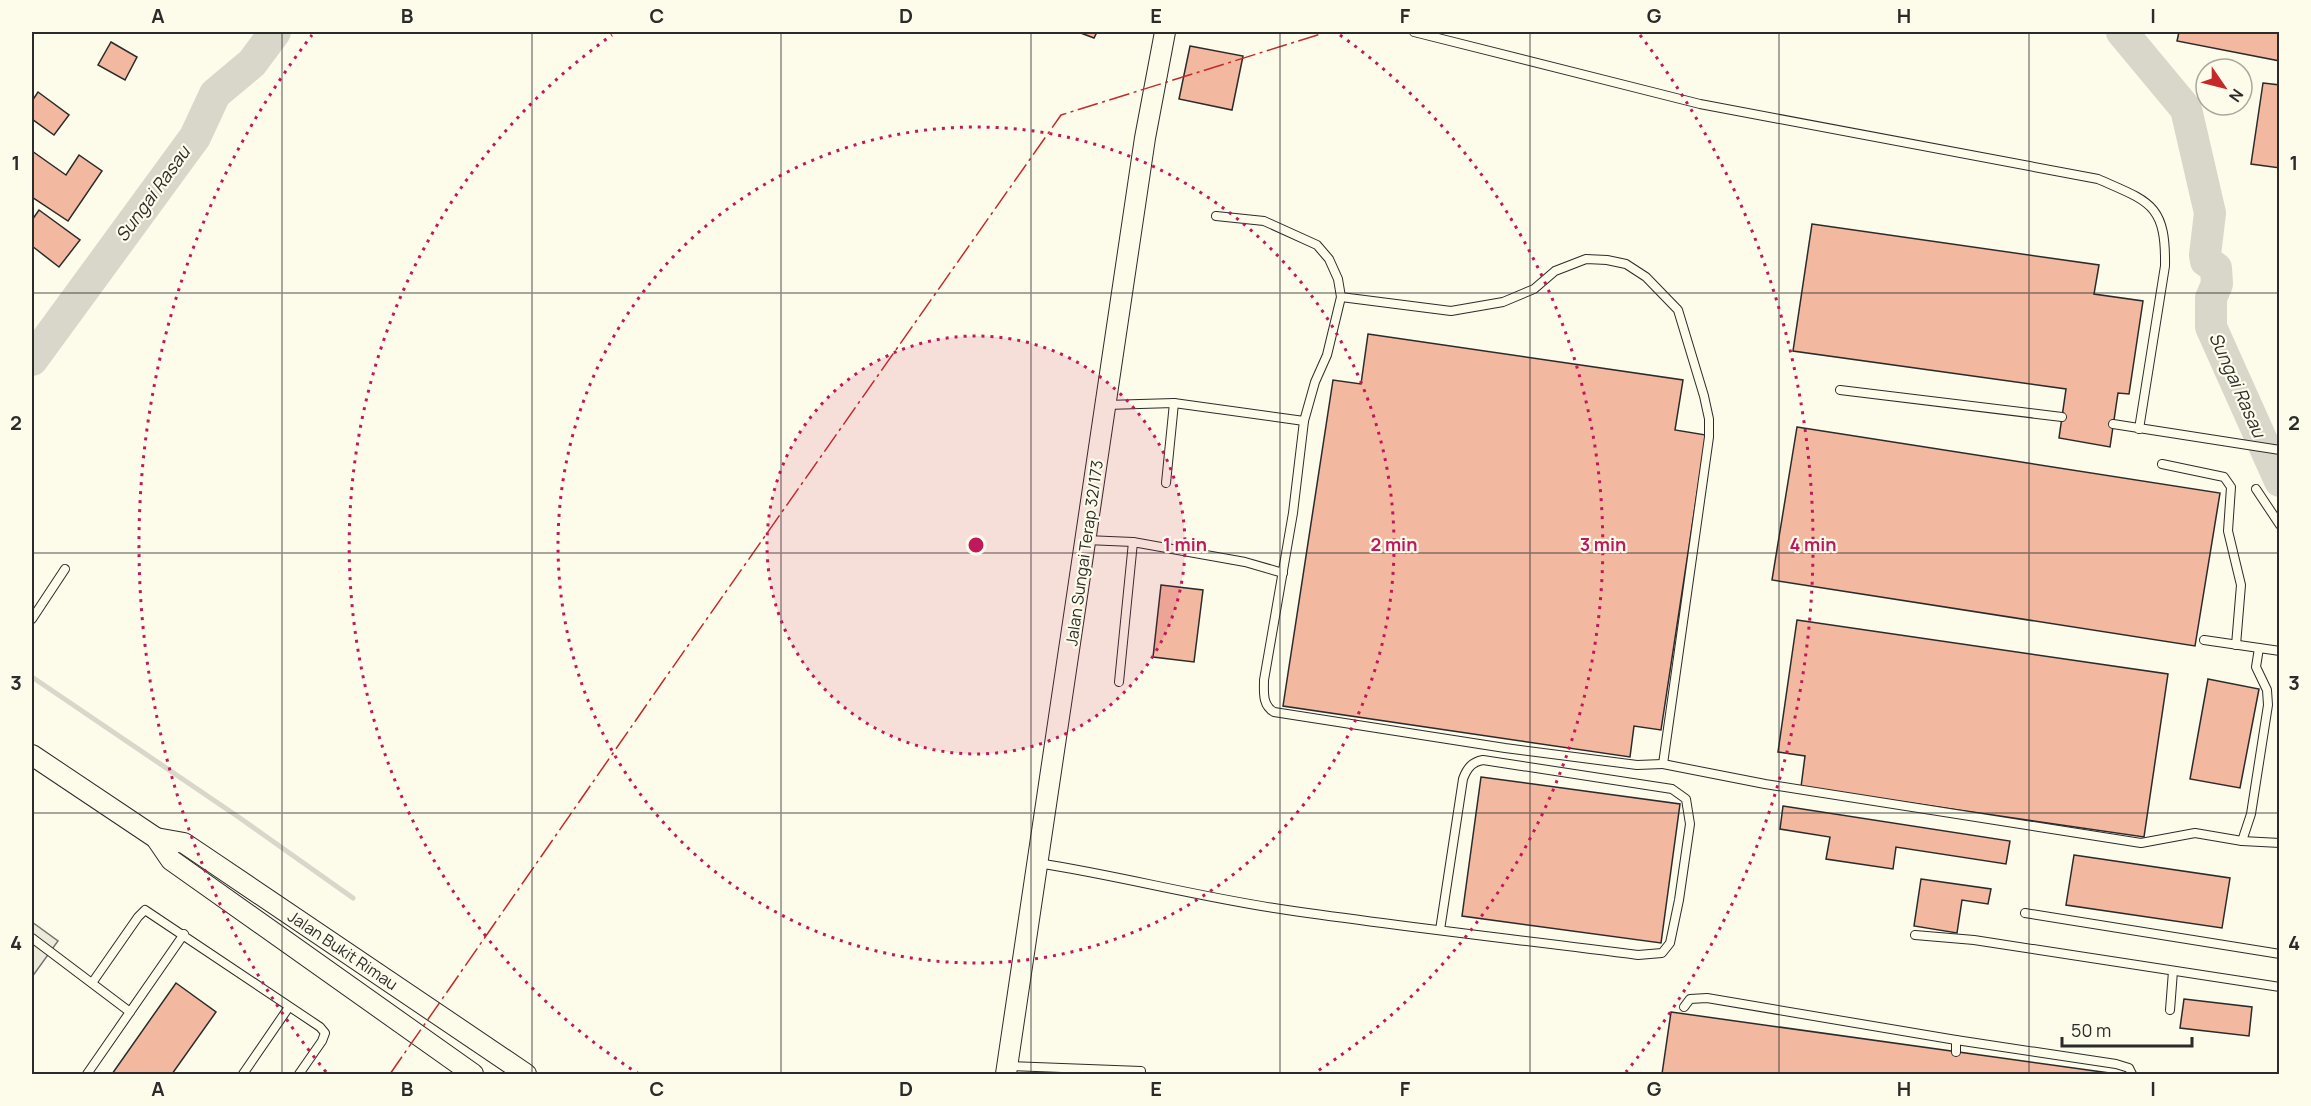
<svg xmlns="http://www.w3.org/2000/svg" width="2311" height="1106" font-family="Manrope,sans-serif">
<style>
.parking{fill:#eceadb;stroke:#74746e;stroke-width:1.5}
.lines{fill:none;stroke-linecap:round;stroke-linejoin:round}
.stream{stroke:#d8d7c9;stroke-width:5}
.river{stroke:#d8d7c9;stroke-width:32}
.building{fill:#f2b8a0;stroke:#2b2b2b;stroke-width:1.5}
.service-casing{stroke:#2b2b2b;stroke-width:10}
.tertiary-casing{stroke:#2b2b2b;stroke-width:22}
.service{stroke:#fdfbea;stroke-width:8}
.tertiary{stroke:#fdfbea;stroke-width:20}
.power{stroke:#c62828;stroke-width:1.5;stroke-dasharray:21 4.5 3 4.5;stroke-linecap:butt}
.grid{fill:none;stroke:#2b2b2b;stroke-width:1.5;stroke-opacity:0.55}
.ring{fill:none;stroke:#c2185b;stroke-width:3;stroke-dasharray:3 6}
.labels{text-anchor:middle;stroke-width:4.5;stroke-linejoin:round;paint-order:stroke}
.street-label{font-size:16px;fill:#2b2b2b;stroke:#fdfbea}
.water-label{font-size:18px;font-style:italic;fill:#2b2b2b;stroke:#fdfbea}
.centre{fill:#c2185b;stroke:#fdfbea;stroke-width:3}
.ring-label{font-size:18px;text-anchor:middle;font-weight:bold;fill:#c2185b;stroke:#fdfbea;stroke-width:4.5;stroke-linejoin:round;paint-order:stroke}
.neatline{fill:none;stroke:#2b2b2b;stroke-width:2}
.grid-label{font-size:20px;text-anchor:middle;font-weight:bold;fill:#2b2b2b}
</style>
<rect width="100%" height="100%" fill="#fdfbea"/>
<path class="parking" d="M32 922 58 941 32 977Z"/>
<g class="lines">
<path class="stream" d="M32 677 237 816 353 898"/>
<g class="river">
<path d="M2122 32 2186 109 2210 213 2205 255 2206 261 2216 268 2217 284 2211 298V327L2280 481"/>
<path d="M32 360 195 137 215 94 252 63 275 32"/>
</g>
</g>
<g class="building">
<path d="M1078 32H1097L1094 38Z"/>
<path d="M2179 32H2280V61L2177 41Z"/>
<path d="M111 42 137 57 125 80 98 65Z"/>
<path d="M1190 46 1243 56 1232 110 1179 99Z"/>
<path d="M2263 83 2280 85V168L2251 164Z"/>
<path d="M38 92 69 115 54 135 32 119V101Z"/>
<path d="M32 151 66 175 79 155 102 171 68 221 32 197Z"/>
<path d="M39 210 80 240 59 267 32 246V220Z"/>
<path d="M1812 224 2099 265 2094 294 2143 301 2129 394 2118 393 2110 447 2059 438 2066 389 1793 351Z"/>
<path d="M1368 334 1683 380 1675 430 1706 435 1661 730 1634 726 1630 757 1283 706 1333 380 1361 384Z"/>
<path d="M1797 427 2220 493 2195 646 1772 580Z"/>
<path d="M1161 585 1203 590 1194 662 1153 657Z"/>
<path d="M1797 620 2168 674 2144 837 1801 787 1805 756 1778 752Z"/>
<path d="M2208 679 2259 689 2240 788 2190 779Z"/>
<path d="M1481 777 1680 804 1661 943 1462 916Z"/>
<path d="M1783 806 2010 841 2006 864 1896 847 1893 869 1826 859 1830 837 1780 829Z"/>
<path d="M2074 855 2230 878 2222 928 2066 905Z"/>
<path d="M1921 879 1991 889 1988 904 1962 900 1957 933 1914 926Z"/>
<path d="M176 983 216 1012 172 1074H112Z"/>
<path d="M2184 999 2252 1007 2249 1036 2180 1028Z"/>
<path d="M1671 1012 2117 1074H1662Z"/>
</g>
<g class="lines">
<defs>
<g id="service">
<path d="M1414 32 1700 104 2098 179C2150 202 2166 204 2165 266L2139 429"/>
<path d="M1216 216 1264 221 1317 245 1329 259 1338 279 1341 297 1327 355 1315 382 1304 421 1293 513 1264 680C1264 692 1262 705 1274 712L1505 748 1637 765 1663 764"/>
<path d="M1341 297 1451 311 1503 302 1534 289 1555 271 1586 259 1607 260 1626 264 1646 277 1678 310 1704 396 1709 419V437L1663 764 1765 784 2141 843 2195 833 2242 841 2280 843"/>
<path d="M1840 390 2062 417"/>
<path d="M1106 405 1174 403 1304 421"/>
<path d="M2113 424 2280 450"/>
<path d="M2162 464 2224 477 2231 487 2228 531 2241 585 2236 645"/>
<path d="M1166 483 1174 403"/>
<path d="M2256 489 2280 525"/>
<path d="M1086 540 1133 542"/>
<path d="M32 619 65 569"/>
<path d="M2204 640 2280 651"/>
<path d="M1119 682 1133 542 1245 562 1283 573"/>
<path d="M2242 841 2251 814 2268 705 2267 690 2256 667 2259 648"/>
<path d="M1038 863C1121 876 1203 898 1287 910 1404 927 1521 940 1638 955L1662 953 1670 943 1679 900 1690 824 1686 799 1672 789 1483 760C1472 762 1467 768 1463 779L1440 930"/>
<path d="M2025 913 2280 954"/>
<path d="M1915 935 1974 940 2280 987"/>
<path d="M32 938 130 1012"/>
<path d="M92 983 138 917 145 910 320 1027 325 1033 322 1041 299 1074"/>
<path d="M1684 1007 1690 999 1707 998 1956 1040 2116 1064 2129 1068 2132 1074"/>
<path d="M2170 1010 2173 971"/>
<path d="M1956 1052V1040"/>
<path d="M1009 1066 1141 1071"/>
<path d="M87 1074 184 934"/>
<path d="M243 1074 289 1007"/>
</g>
<g id="tertiary">
<path d="M32 755 156 838 171 860 473 1074"/>
<path d="M156 838 184 843 526 1074"/>
<path d="M1006 1074 1145 138 1165 32"/>
</g>
</defs>
<use href="#service" class="service-casing"/>
<use href="#tertiary" class="tertiary-casing"/>
<use href="#service" class="service"/>
<use href="#tertiary" class="tertiary"/>
<path class="power" d="M390 1074 661 684 1061 115 1327 32"/>
</g>
<path class="grid" d="M282 32V1074M532 32V1074M781 32V1074M1031 32V1074M1280 32V1074M1530 32V1074M1779 32V1074M2029 32V1074M32 293H2280M32 553H2280M32 813H2280"/>
<circle cx="976" cy="545" r="209" fill="#c2185b" fill-opacity=".12"/>
<g class="ring">
<circle cx="976" cy="545" r="209"/>
<circle cx="976" cy="545" r="418"/>
<path d="M639 1074A627 627 0 0 1 612 35M1340 35A627 627 0 0 1 1313 1074"/>
<path d="M326 1072A837 837 0 0 1 312 35M1640 35A837 837 0 0 1 1626 1072"/>
</g>
<g class="labels">
<g class="street-label">
<text transform="translate(1084 553) rotate(-82)" y="6">Jalan Sungai Terap 32/173</text>
<text transform="translate(343 950) rotate(34)" y="6">Jalan Bukit Rimau</text>
</g>
<g class="water-label">
<text transform="translate(153 194) rotate(-54)" y="6">Sungai Rasau</text>
<text transform="translate(2237 385) rotate(66)" y="6">Sungai Rasau</text>
</g>
</g>
<circle cx="976" cy="545" r="9" class="centre"/>
<g class="ring-label">
<text x="1185" y="551">1 min</text>
<text x="1394" y="551">2 min</text>
<text x="1603" y="551">3 min</text>
<text x="1813" y="551">4 min</text>
</g>
<rect width="2311" height="1106" fill="none" stroke="#fdfbea" stroke-width="66"/>
<g transform="translate(2224 87) rotate(125)"><circle r="28" fill="#fdfbea" stroke="#a9a89e" stroke-width="1.5"/>
<path d="M0-4.5L10 22L0 15L-10 22Z" fill="#c62828"/>
<text y="-9" font-size="16" font-weight="bold" text-anchor="middle" fill="#2b2b2b">N</text>
</g>
<path d="M2062 1037v9h130v-9" fill="none" stroke="#2b2b2b" stroke-width="3"/>
<text x="2071" y="1037" font-size="18" fill="#2b2b2b" stroke="#fdfbea" stroke-width="4.5" paint-order="stroke">50 m</text>
<rect x="33" y="33" width="2245" height="1040" class="neatline"/>
<g class="grid-label">
<text x="158" y="23">A</text>
<text x="407" y="23">B</text>
<text x="657" y="23">C</text>
<text x="906" y="23">D</text>
<text x="1156" y="23">E</text>
<text x="1405" y="23">F</text>
<text x="1654" y="23">G</text>
<text x="1904" y="23">H</text>
<text x="2153" y="23">I</text>
<text x="16" y="170">1</text>
<text x="2294" y="170">1</text>
<text x="16" y="430">2</text>
<text x="2294" y="430">2</text>
<text x="16" y="690">3</text>
<text x="2294" y="690">3</text>
<text x="16" y="950">4</text>
<text x="2294" y="950">4</text>
<text x="158" y="1096">A</text>
<text x="407" y="1096">B</text>
<text x="657" y="1096">C</text>
<text x="906" y="1096">D</text>
<text x="1156" y="1096">E</text>
<text x="1405" y="1096">F</text>
<text x="1654" y="1096">G</text>
<text x="1904" y="1096">H</text>
<text x="2153" y="1096">I</text>
</g>
</svg>
